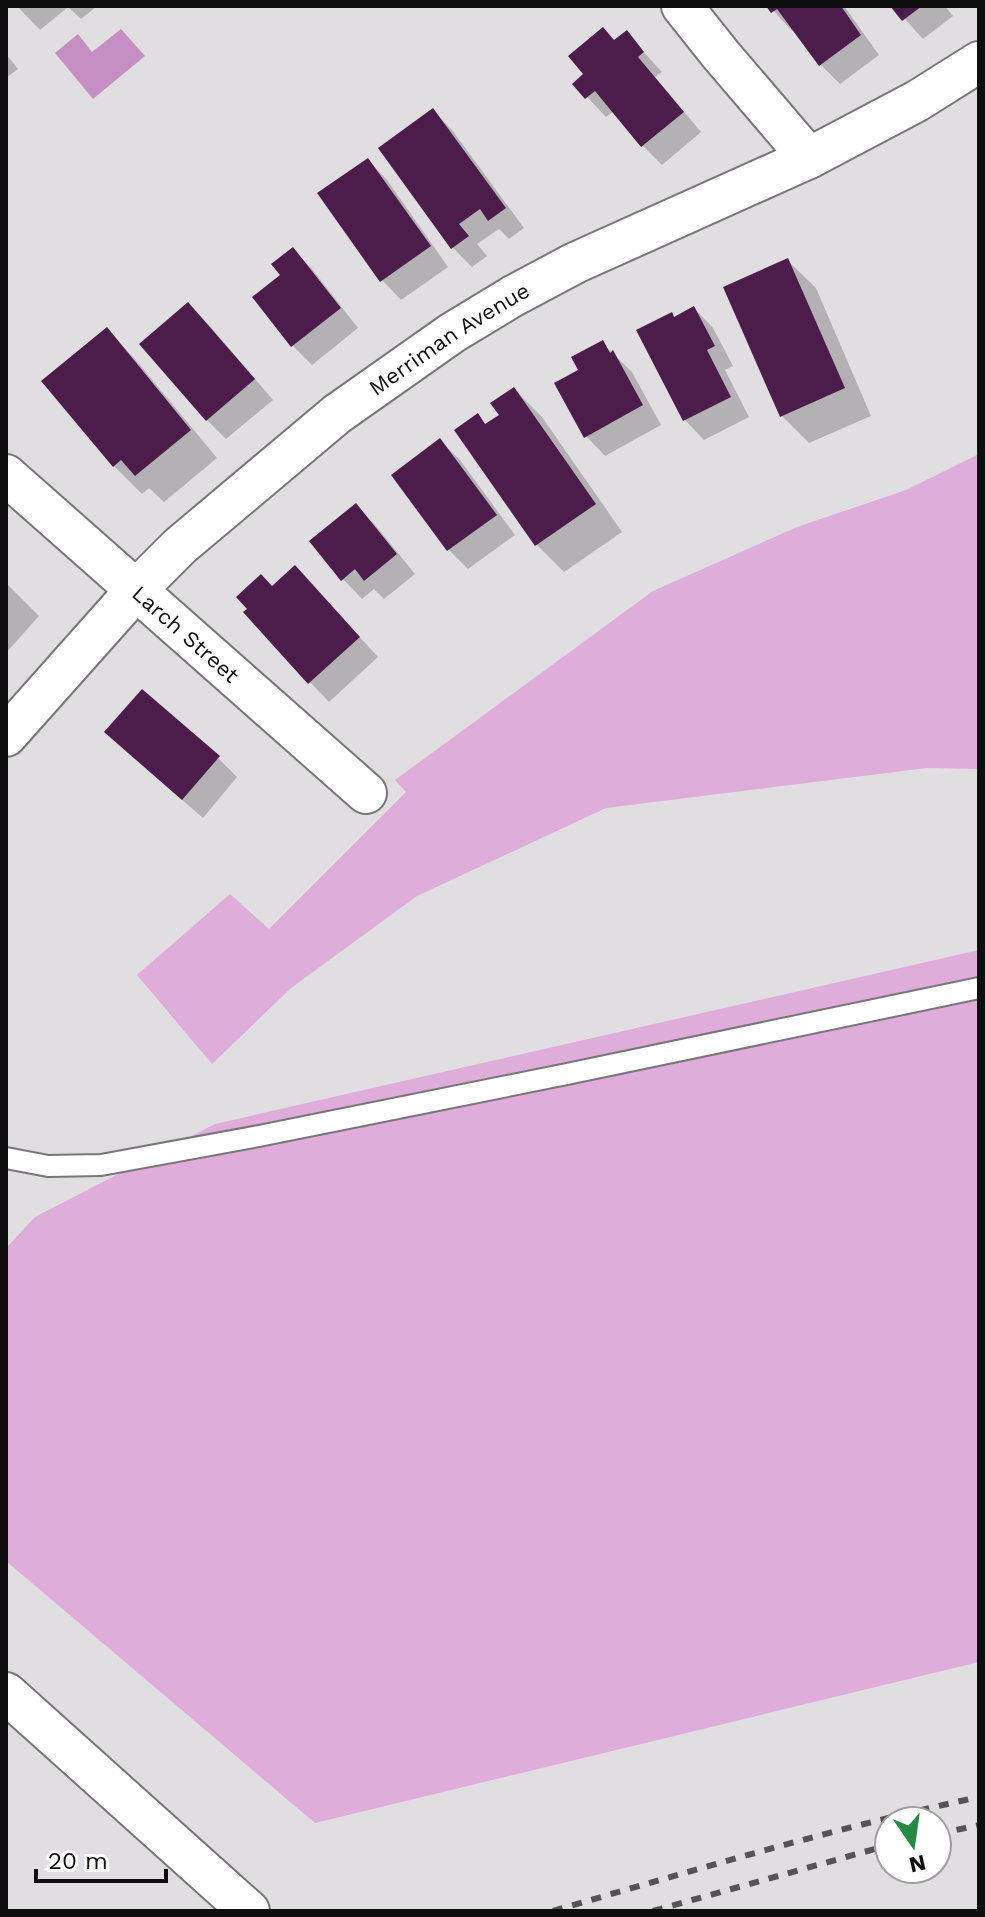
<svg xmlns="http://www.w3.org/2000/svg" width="985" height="1917" font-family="'Work Sans',sans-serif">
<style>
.green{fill:#deadda}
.water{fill:#c68fc3}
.shadow{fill:#0003}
.building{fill:#4c1d4b}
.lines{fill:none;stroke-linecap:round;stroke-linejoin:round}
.service-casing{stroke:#797679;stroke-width:24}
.minor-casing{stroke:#797679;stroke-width:44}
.service{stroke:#fff;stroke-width:20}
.minor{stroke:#fff;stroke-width:40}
.rail{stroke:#555355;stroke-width:6;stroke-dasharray:10 10;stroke-linecap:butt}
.labels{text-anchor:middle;stroke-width:8;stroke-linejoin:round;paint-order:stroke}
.street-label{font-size:22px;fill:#0f0e0f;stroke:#fff}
</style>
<rect width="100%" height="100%" fill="#e1dee1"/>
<g class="green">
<path d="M979 454V769L927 768 606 808 417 896 291 988 212 1064 137 975 230 894 269 929 406 792 395 780 653 591 797 527 906 490Z"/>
<path d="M979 950V1662L315 1823 6 1561V1248L35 1217 215 1124Z"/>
</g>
<path class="water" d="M121 29 145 56 93 99 55 53 78 34 92 52Z"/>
<g class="shadow">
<path d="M17 6H97L81 19 68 7 40 30Z"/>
<path d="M769 6H844L879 55 840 84 821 65 795 29 792 31Z"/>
<path d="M893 6H945L953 16 923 39Z"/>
<path d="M626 33 662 72 655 77 701 132 662 165 643 146 614 111 606 117 575 84 586 74 615 41Z"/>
<path d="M6 54 18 69 6 78Z"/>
<path d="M433 111 452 130 524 228 509 239 499 229 477 244 487 256 472 267 453 248 380 148Z"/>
<path d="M368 160 387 180 448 267 401 300 382 280Z"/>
<path d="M293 250 312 269 358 328 312 365 292 345 283 276Z"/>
<path d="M788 261 816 288 871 416 809 443 782 416Z"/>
<path d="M188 304 208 324 273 400 226 439 207 420Z"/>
<path d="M694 308 713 328 733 366 725 370 749 417 704 440 685 420 639 331 675 318Z"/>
<path d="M106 330 134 358 217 458 164 502 149 488 142 494 114 466 44 381Z"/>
<path d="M602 343 632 372 661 425 605 456 586 436 580 371Z"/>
<path d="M514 389 542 417 622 532 564 572 536 544 477 416 486 425 501 415Z"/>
<path d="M440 441 460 460 515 535 468 569 449 550 394 475Z"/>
<path d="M356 506 375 525 415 574 384 599 374 589 362 599 343 579Z"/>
<path d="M6 583 39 616 6 653Z"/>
<path d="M314 587 378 657 329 702 310 682 272 588Z"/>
<path d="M106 732 218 758 237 777 203 818 126 751Z"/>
</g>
<g class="building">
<path d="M766 6H841L861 35 819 66 777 9 771 13Z"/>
<path d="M890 6H922L902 21Z"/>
<path d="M603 27 614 40 627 30 644 52 638 57 684 112 641 147 595 91 585 99 572 84 583 74 568 56Z"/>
<path d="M433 108 506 208 488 221 480 209 459 224 469 236 451 249 378 148Z"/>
<path d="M368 158 431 246 380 282 317 193Z"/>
<path d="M293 247 341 308 291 347 252 297 280 275 271 264Z"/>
<path d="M788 258 845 388 780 417 723 287Z"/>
<path d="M188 302 255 379 206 421 139 344Z"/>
<path d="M694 306 715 346 707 350 731 397 683 421 636 330 672 312 674 317Z"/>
<path d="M107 327 191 430 135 476 121 460 113 467 41 381Z"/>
<path d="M603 340 610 353 613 350 643 405 584 438 554 383 578 370 571 357Z"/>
<path d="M514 387 596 504 535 546 454 430 478 413 485 424 499 415 490 403Z"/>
<path d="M440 438 497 515 447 551 391 475Z"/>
<path d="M356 503 397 554 364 581 355 569 341 581 309 541Z"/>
<path d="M295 565 360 637 308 684 243 612 247 609 236 597 261 574 272 586Z"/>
<path d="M142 689 220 756 182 800 104 732Z"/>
</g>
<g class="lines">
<defs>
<path id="service" d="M6 1158 48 1166 101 1165 259 1136 567 1074 979 988"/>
<g id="minor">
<path d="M682 6 721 55 809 158"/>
<path id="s1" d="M6 475 366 793"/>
<path id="s2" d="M6 736 136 590 180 546 337 414 452 333 513 296 575 263 809 158 917 101 979 62"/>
<path d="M6 1693 249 1911"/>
</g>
</defs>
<use href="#service" class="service-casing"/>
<use href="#minor" class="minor-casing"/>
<use href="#service" class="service"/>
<use href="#minor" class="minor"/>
<g class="rail">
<path d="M937 1834 979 1825"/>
<path d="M553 1911C694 1870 835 1828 979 1797"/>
<path d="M653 1911 889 1845"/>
</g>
</g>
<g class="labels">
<g class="street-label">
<text dy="8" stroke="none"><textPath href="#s2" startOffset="598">Merriman Avenue</textPath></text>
<text dy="8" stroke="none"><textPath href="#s1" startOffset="240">Larch Street</textPath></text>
</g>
</g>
<rect width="985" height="1917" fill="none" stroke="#0f0e0f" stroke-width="16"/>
<g transform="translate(913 1845) rotate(167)"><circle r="38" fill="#ffffff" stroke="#9f9f9f" stroke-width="2"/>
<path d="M0-6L14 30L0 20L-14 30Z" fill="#238b41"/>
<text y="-12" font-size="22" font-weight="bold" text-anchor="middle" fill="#0f0e0f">N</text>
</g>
<path d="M36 1869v12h130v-12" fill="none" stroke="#0f0e0f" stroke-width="4"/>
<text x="48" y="1869" font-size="24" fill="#0f0e0f" stroke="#ffffff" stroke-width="6" paint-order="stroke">20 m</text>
</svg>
